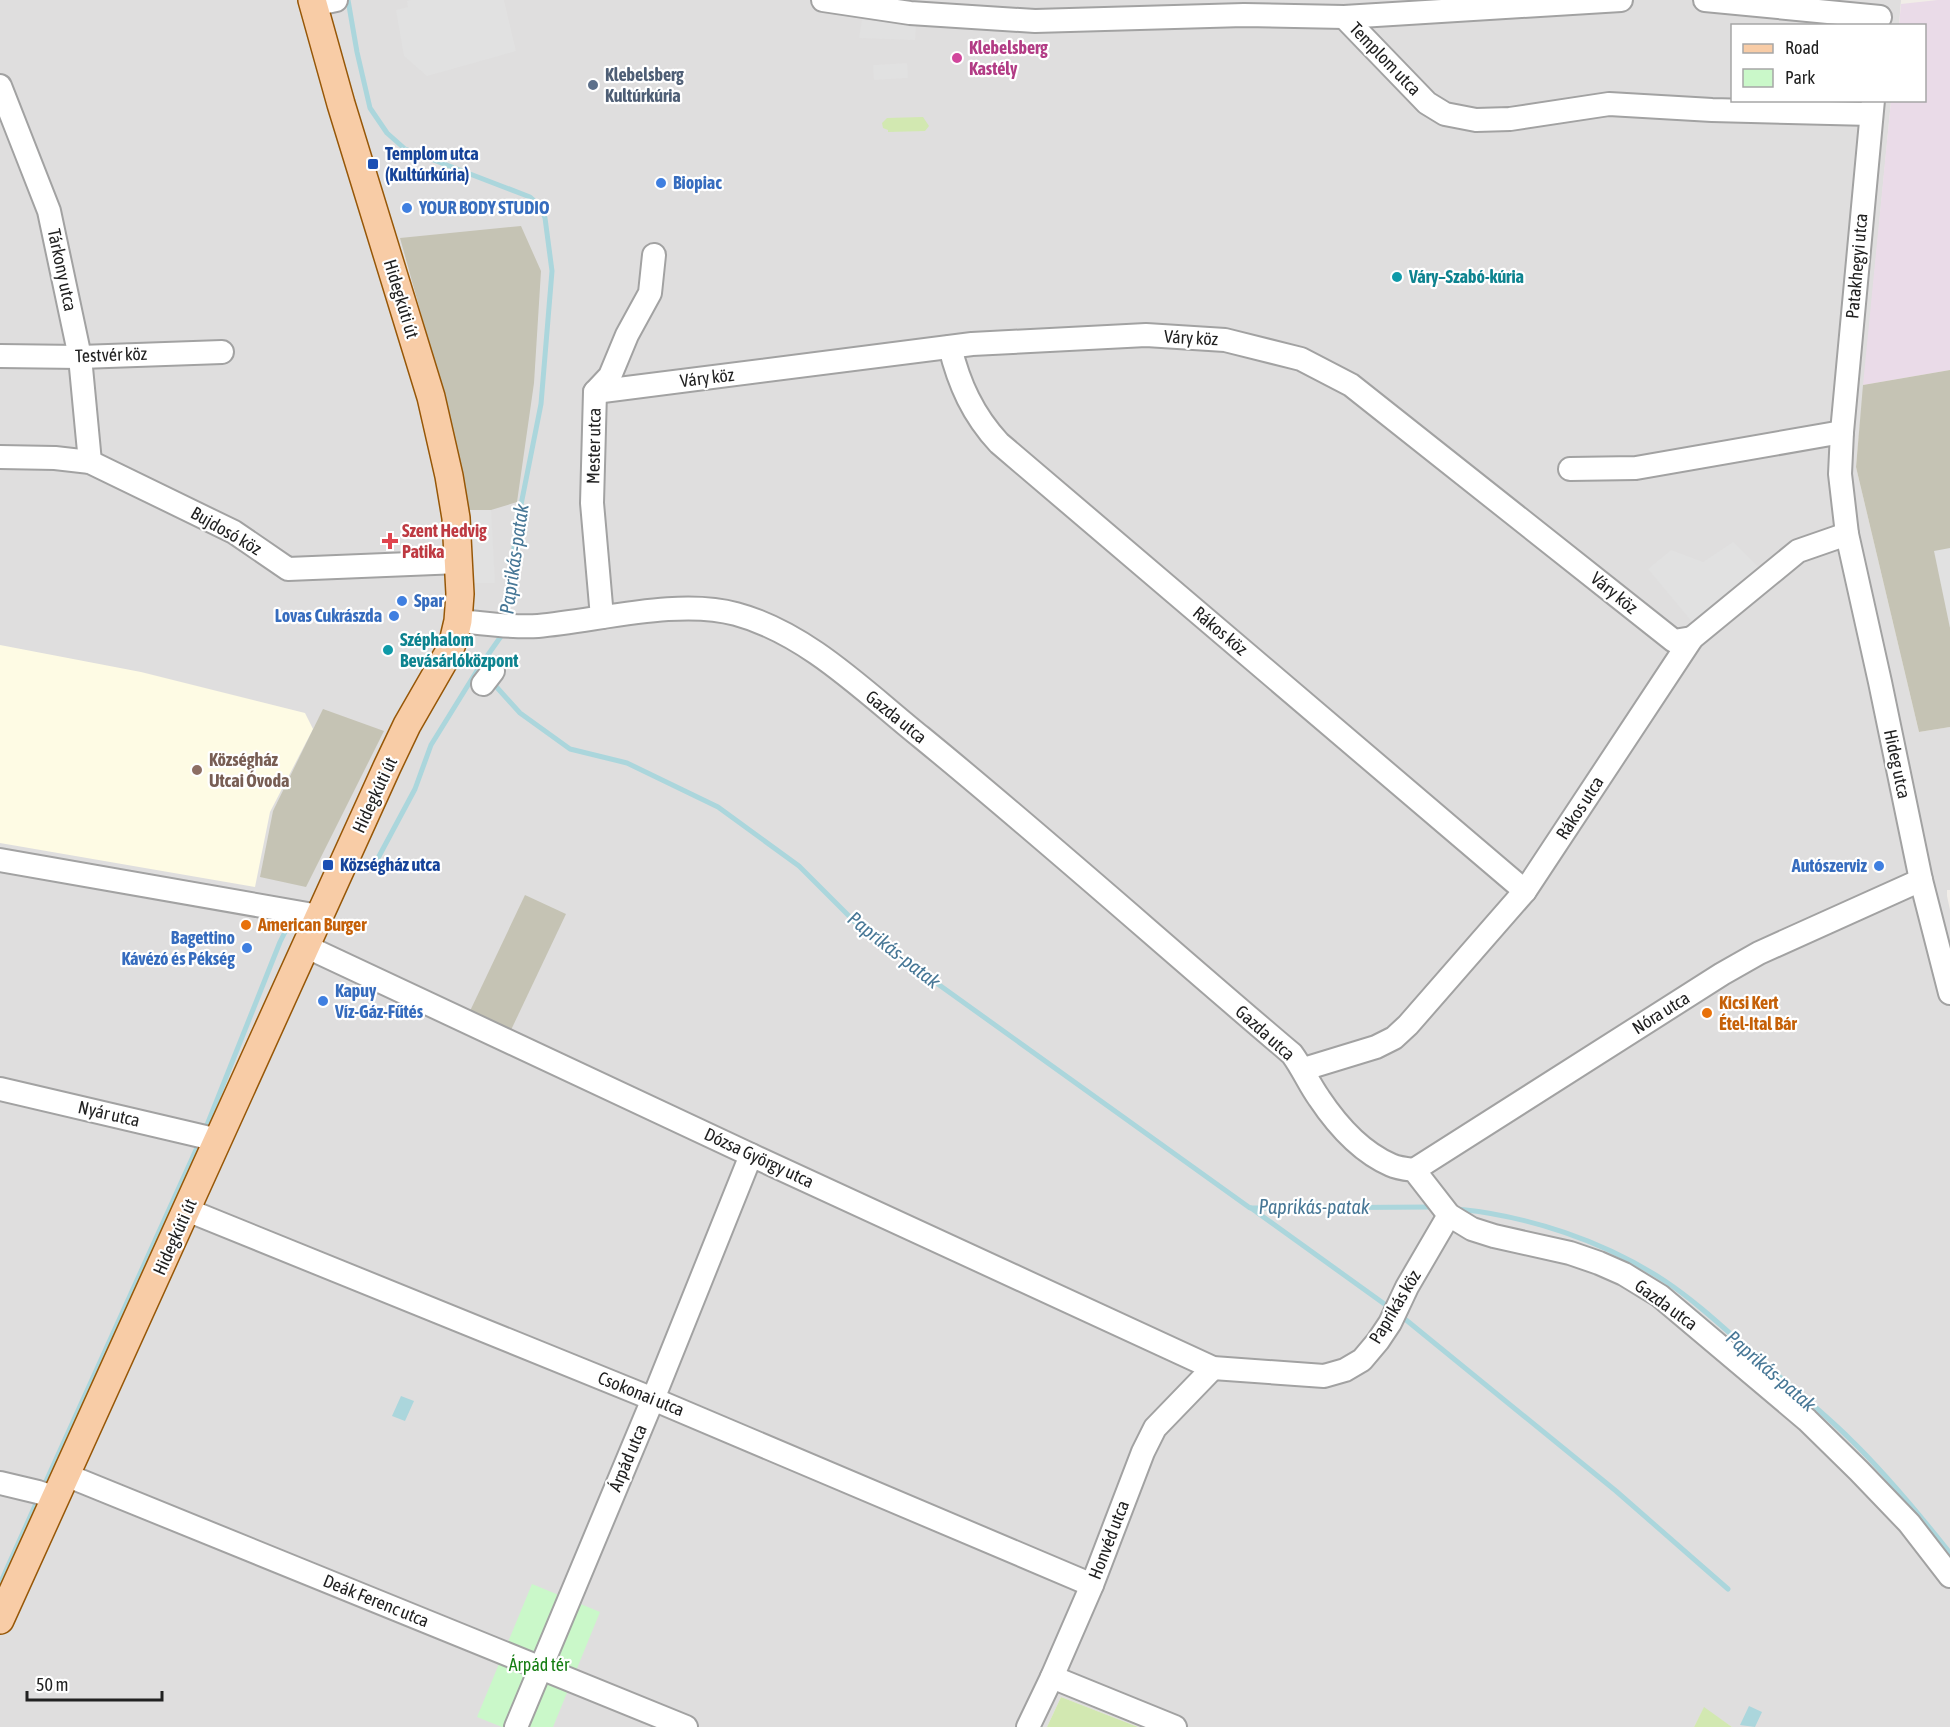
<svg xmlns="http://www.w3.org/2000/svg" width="1950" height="1727" font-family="'Asap Condensed',sans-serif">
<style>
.residential{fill:#dfdede}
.industrial{fill:#eadbe8}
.education{fill:#fefbe4}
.construction{fill:#c5c3b4}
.grass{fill:#d2e8b1}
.park{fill:#caf8c9}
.parking{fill:#e1e1e1}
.water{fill:#abd6dc}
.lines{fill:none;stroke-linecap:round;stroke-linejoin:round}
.stream{stroke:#abd6dc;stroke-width:5}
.minor-casing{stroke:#a2a2a2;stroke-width:26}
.major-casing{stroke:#975707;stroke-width:30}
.minor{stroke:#fff;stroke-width:22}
.major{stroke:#f8cca6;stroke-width:27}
.hotel-dot{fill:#d1479c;stroke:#fff;stroke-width:2}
.service-dot{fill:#5c6f8a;stroke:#fff;stroke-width:2}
.transit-dot{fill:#1a4fb4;stroke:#fff;stroke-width:2}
.shop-dot{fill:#3f7fe0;stroke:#fff;stroke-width:2}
.culture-dot{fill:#0f9aa8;stroke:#fff;stroke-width:2}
.health-dot{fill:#e0444e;stroke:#fff;stroke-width:2}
.education-dot{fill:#8d6e63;stroke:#fff;stroke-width:2}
.food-dot{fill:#e8710a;stroke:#fff;stroke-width:2}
.labels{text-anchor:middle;stroke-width:4.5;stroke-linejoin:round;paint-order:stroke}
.hotel-label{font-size:18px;font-weight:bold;fill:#b23c85;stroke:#fff;text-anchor:start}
.street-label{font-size:18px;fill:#212121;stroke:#fff}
.service-label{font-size:18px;font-weight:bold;fill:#4e5e75;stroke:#fff;text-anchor:start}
.transit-label{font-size:18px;font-weight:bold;fill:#164399;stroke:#fff;text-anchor:start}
.shop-label{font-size:18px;font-weight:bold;fill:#366cbe;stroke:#fff;text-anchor:start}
.culture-label{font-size:18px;font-weight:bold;fill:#0d838f;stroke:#fff;text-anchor:start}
.health-label{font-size:18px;font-weight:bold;fill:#be3a42;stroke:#fff;text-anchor:start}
.education-label{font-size:18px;font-weight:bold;fill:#785e54;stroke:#fff;text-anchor:start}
.food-label{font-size:18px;font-weight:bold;fill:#c56008;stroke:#fff;text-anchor:start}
.park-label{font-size:18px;fill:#147d11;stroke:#fff}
.water-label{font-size:20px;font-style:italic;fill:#477796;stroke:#fff}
</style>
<rect width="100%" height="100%" fill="#f1ede8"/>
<path class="residential" d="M0 0H1901L1899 25 1732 26V100L1891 101 1856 467 1919 732 1950 727V890H1947V896L1950 910V1727H1732L1704 1708 1694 1727H1138L1061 1697 1047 1727H0Z"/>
<path class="industrial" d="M1938 0H1950V370L1863 385 1891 101 1924 100V26L1899 25 1901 4Z"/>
<path class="education" d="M0 645 141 672 305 713 313 729 270 812 255 887 0 843Z"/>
<g class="construction">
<path d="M521 226 541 271 534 383 517 502 491 510H467L463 475 444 396 400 238Z"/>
<path d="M1950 370V727L1919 732 1856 467 1863 385Z"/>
<path d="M323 709 384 731 306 887 260 877 273 811Z"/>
<path d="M525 895 566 914 511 1030 470 1011Z"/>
</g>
<g class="grass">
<path d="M923 117 929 126 925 131 888 132V130L883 128 882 123 887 118Z"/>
<path d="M1061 1697 1138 1727H1047Z"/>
<path d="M1704 1707 1732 1727H1694Z"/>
</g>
<path class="park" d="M532 1584 600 1612 553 1727H502L477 1717Z"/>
<g class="parking">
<path d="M412 0H504L516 51 427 76 404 56 396 10 408 7 407 1Z"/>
<path d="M862 20 916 23 915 40 859 38Z"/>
<path d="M907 63 908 78 874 80 873 65Z"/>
<path d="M467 510H491L495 583H472Z"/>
<path d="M1733 542 1759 568 1693 623 1648 569 1671 550 1703 562Z"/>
<path d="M1950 548V628L1934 551Z"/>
</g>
<g class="water">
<path d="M401 1396 414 1401 405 1421 392 1416Z"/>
<path d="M1749 1706 1762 1712 1755 1727 1740 1725Z"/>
</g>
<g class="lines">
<g class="stream">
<path d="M348 0 357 52 370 108 387 133 405 149 530 197 540 206 545 218 552 271 541 404 516 530 506 619"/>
<path d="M483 674 478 669 504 632"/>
<path d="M492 682 520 713 570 749 627 763 718 807 799 866 864 931 1250 1208 1432 1207"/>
<path d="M377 860 415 789 431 745 478 669"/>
<path d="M205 1130 280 942 287 928 298 923"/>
<path d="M1251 1208 1390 1308"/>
<path d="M1457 1209C1529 1216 1604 1241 1665 1281 1701 1305 1733 1337 1766 1365 1795 1390 1825 1414 1851 1440 1887 1475 1919 1514 1950 1553"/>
<path d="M1400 1315 1616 1491 1728 1589"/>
<path d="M43 1488 200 1141"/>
<path d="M0 1584 38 1499"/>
</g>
<defs>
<g id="minor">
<path d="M823 0 910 13 1035 21 1244 15 1344 17 1621 0"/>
<path d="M1705 0 1880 17"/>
<path d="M313 5 336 0"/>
<path d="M1344 17 1427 103 1445 114 1476 120 1510 119 1609 104 1712 110 1871 114"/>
<path d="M0 86 49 211 80 357 90 462"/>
<path d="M1873 100 1842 432 1840 474 1847 534 1880 682 1921 880 1950 993"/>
<path d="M950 347C959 384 973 415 999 443L1525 891"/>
<path d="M0 356 80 357 222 352"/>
<path d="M595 392 972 344 1146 335 1225 340 1301 359 1351 385 1674 641 1692 638"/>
<path d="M0 457 55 458 90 462 234 532 288 569 459 562"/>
<path d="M1570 469 1636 468 1842 432"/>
<path d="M602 617 592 503 595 392 610 376 627 335 650 293 654 255"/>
<path d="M458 621C484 623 511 628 538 626 597 621 678 598 736 614 807 633 865 692 921 737 1047 840 1168 949 1292 1054 1303 1069 1309 1084 1319 1098 1337 1125 1361 1152 1391 1165 1397 1168 1406 1169 1414 1170L1449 1215 1472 1229 1494 1236 1570 1253 1599 1263 1624 1274 1660 1296 1807 1420 1859 1471 1909 1523 1950 1576"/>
<path d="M483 684 493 671"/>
<path d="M0 860 319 916"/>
<path d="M305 946 751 1155 1213 1368 1324 1376 1345 1370 1362 1360 1378 1341 1390 1323 1407 1287 1449 1215"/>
<path d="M1304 1069 1376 1047 1394 1038 1408 1025 1525 891 1692 638 1798 551 1847 534"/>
<path d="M0 1089 218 1140"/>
<path d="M1414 1170 1722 974 1759 953 1921 880"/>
<path d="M187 1210 653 1399 1092 1585"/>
<path d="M66 1475 686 1727"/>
<path d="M0 1483 38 1492 56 1498"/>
<path d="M1052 1677 1175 1727"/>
<path d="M516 1727 653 1399 751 1155"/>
<path d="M1028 1727 1052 1677 1092 1585 1143 1452 1155 1428 1213 1368"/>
</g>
<path id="major" d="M0 1620 387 767 407 725 449 652 454 638 458 621 460 594 456 518 449 476 431 397 341 104 312 0"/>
</defs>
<use href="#minor" class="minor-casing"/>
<use href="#major" class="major-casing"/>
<use href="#minor" class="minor"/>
<use href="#major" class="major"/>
</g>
<circle class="hotel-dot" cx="957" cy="58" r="6"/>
<circle class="service-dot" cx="593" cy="85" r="6"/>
<g class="transit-dot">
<rect x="367" y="158" width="12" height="12" rx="3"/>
<rect x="322" y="859" width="12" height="12" rx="3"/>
</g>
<g class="shop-dot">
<circle cx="661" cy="183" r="6"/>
<circle cx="407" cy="208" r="6"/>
<circle cx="402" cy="601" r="6"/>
<circle cx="394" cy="616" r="6"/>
<circle cx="1879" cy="866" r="6"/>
<circle cx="247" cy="948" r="6"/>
<circle cx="323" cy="1001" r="6"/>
</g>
<g class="culture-dot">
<circle cx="1397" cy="277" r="6"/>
<circle cx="388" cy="650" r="6"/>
</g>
<path class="health-dot" d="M387 532h6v6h6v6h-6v6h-6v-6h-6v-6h6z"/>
<circle class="education-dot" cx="197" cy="770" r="6"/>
<g class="food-dot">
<circle cx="246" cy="925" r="6"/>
<circle cx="1707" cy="1013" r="6"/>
</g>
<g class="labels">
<g class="hotel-label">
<text x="969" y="54">Klebelsberg<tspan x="969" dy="21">Kastély</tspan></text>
</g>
<g class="street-label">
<text transform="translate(1385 59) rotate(46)" y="6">Templom utca</text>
<text transform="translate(1857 266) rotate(-85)" y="6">Patakhegyi utca</text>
<text transform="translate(62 270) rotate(78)" y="6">Tárkony utca</text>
<text transform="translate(401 299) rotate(73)" y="6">Hidegkúti út</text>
<text transform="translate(1191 338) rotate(3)" y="6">Váry köz</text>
<text transform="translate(111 355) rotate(-2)" y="6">Testvér köz</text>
<text transform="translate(707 378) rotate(-7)" y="6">Váry köz</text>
<text transform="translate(594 446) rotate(-89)" y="6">Mester utca</text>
<text transform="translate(226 531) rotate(30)" y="6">Bujdosó köz</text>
<text transform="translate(1614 593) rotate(39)" y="6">Váry köz</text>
<text transform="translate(1220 631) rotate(40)" y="6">Rákos köz</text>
<text transform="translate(896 717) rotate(39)" y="6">Gazda utca</text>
<text transform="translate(1897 764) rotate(78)" y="6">Hideg utca</text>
<text transform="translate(375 795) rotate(-65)" y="6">Hidegkúti út</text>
<text transform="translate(1580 808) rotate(-57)" y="6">Rákos utca</text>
<text transform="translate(1661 1013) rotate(-32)" y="6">Nóra utca</text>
<text transform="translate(1265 1033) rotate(42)" y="6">Gazda utca</text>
<text transform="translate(109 1114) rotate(13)" y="6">Nyár utca</text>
<text transform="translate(759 1158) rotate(25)" y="6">Dózsa György utca</text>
<text transform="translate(175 1237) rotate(-66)" y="6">Hidegkúti út</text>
<text transform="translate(1666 1305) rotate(36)" y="6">Gazda utca</text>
<text transform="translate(1395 1307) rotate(-59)" y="6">Paprikás köz</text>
<text transform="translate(641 1394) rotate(22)" y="6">Csokonai utca</text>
<text transform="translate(628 1458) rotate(-67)" y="6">Árpád utca</text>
<text transform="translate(1109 1540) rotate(-69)" y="6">Honvéd utca</text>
<text transform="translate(376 1601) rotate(22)" y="6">Deák Ferenc utca</text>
</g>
<g class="service-label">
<text x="605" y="81">Klebelsberg<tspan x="605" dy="21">Kultúrkúria</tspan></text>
</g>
<g class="transit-label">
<text x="385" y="160">Templom utca<tspan x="385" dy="21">(Kultúrkúria)</tspan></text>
<text x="340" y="871">Községház utca</text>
</g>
<g class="shop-label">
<text x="673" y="189">Biopiac</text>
<text x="419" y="214">YOUR BODY STUDIO</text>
<text x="414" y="607">Spar</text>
<text x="382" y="622" text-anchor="end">Lovas Cukrászda</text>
<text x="1867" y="872" text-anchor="end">Autószerviz</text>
<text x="235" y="944" text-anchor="end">Bagettino<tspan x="235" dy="21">Kávézó és Pékség</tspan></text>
<text x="335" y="997">Kapuy<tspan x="335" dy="21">Víz-Gáz-Fűtés</tspan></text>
</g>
<g class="culture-label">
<text x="1409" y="283">Váry–Szabó-kúria</text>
<text x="400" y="646">Széphalom<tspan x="400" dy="21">Bevásárlóközpont</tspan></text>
</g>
<g class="health-label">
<text x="402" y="537">Szent Hedvig<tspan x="402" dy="21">Patika</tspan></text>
</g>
<g class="education-label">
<text x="209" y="766">Községház<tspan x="209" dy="21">Utcai Óvoda</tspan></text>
</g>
<g class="food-label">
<text x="258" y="931">American Burger</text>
<text x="1719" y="1009">Kicsi Kert<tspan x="1719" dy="21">Étel-Ital Bár</tspan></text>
</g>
<g class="park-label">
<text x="539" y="1671">Árpád tér</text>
</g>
<g class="water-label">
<text transform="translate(514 559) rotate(-82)" y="7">Paprikás-patak</text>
<text transform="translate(894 950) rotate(38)" y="7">Paprikás-patak</text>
<text x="1314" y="1214">Paprikás-patak</text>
<text transform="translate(1771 1371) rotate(41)" y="7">Paprikás-patak</text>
</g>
</g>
<rect x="1731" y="24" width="195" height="78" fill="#ffffff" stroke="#a6a6a6" stroke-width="1.5"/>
<rect x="1743" y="44" width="30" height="9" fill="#f8cca6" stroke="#a6a6a6" stroke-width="1.5"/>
<text x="1785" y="54" font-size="18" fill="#212121">Road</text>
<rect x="1743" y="69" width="30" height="18" fill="#caf8c9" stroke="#a6a6a6" stroke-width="1.5"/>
<text x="1785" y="84" font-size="18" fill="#212121">Park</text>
<path d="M27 1691v9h135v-9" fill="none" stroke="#212121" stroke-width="3"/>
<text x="36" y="1691" font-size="18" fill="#212121" stroke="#ffffff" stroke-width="4.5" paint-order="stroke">50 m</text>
</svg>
